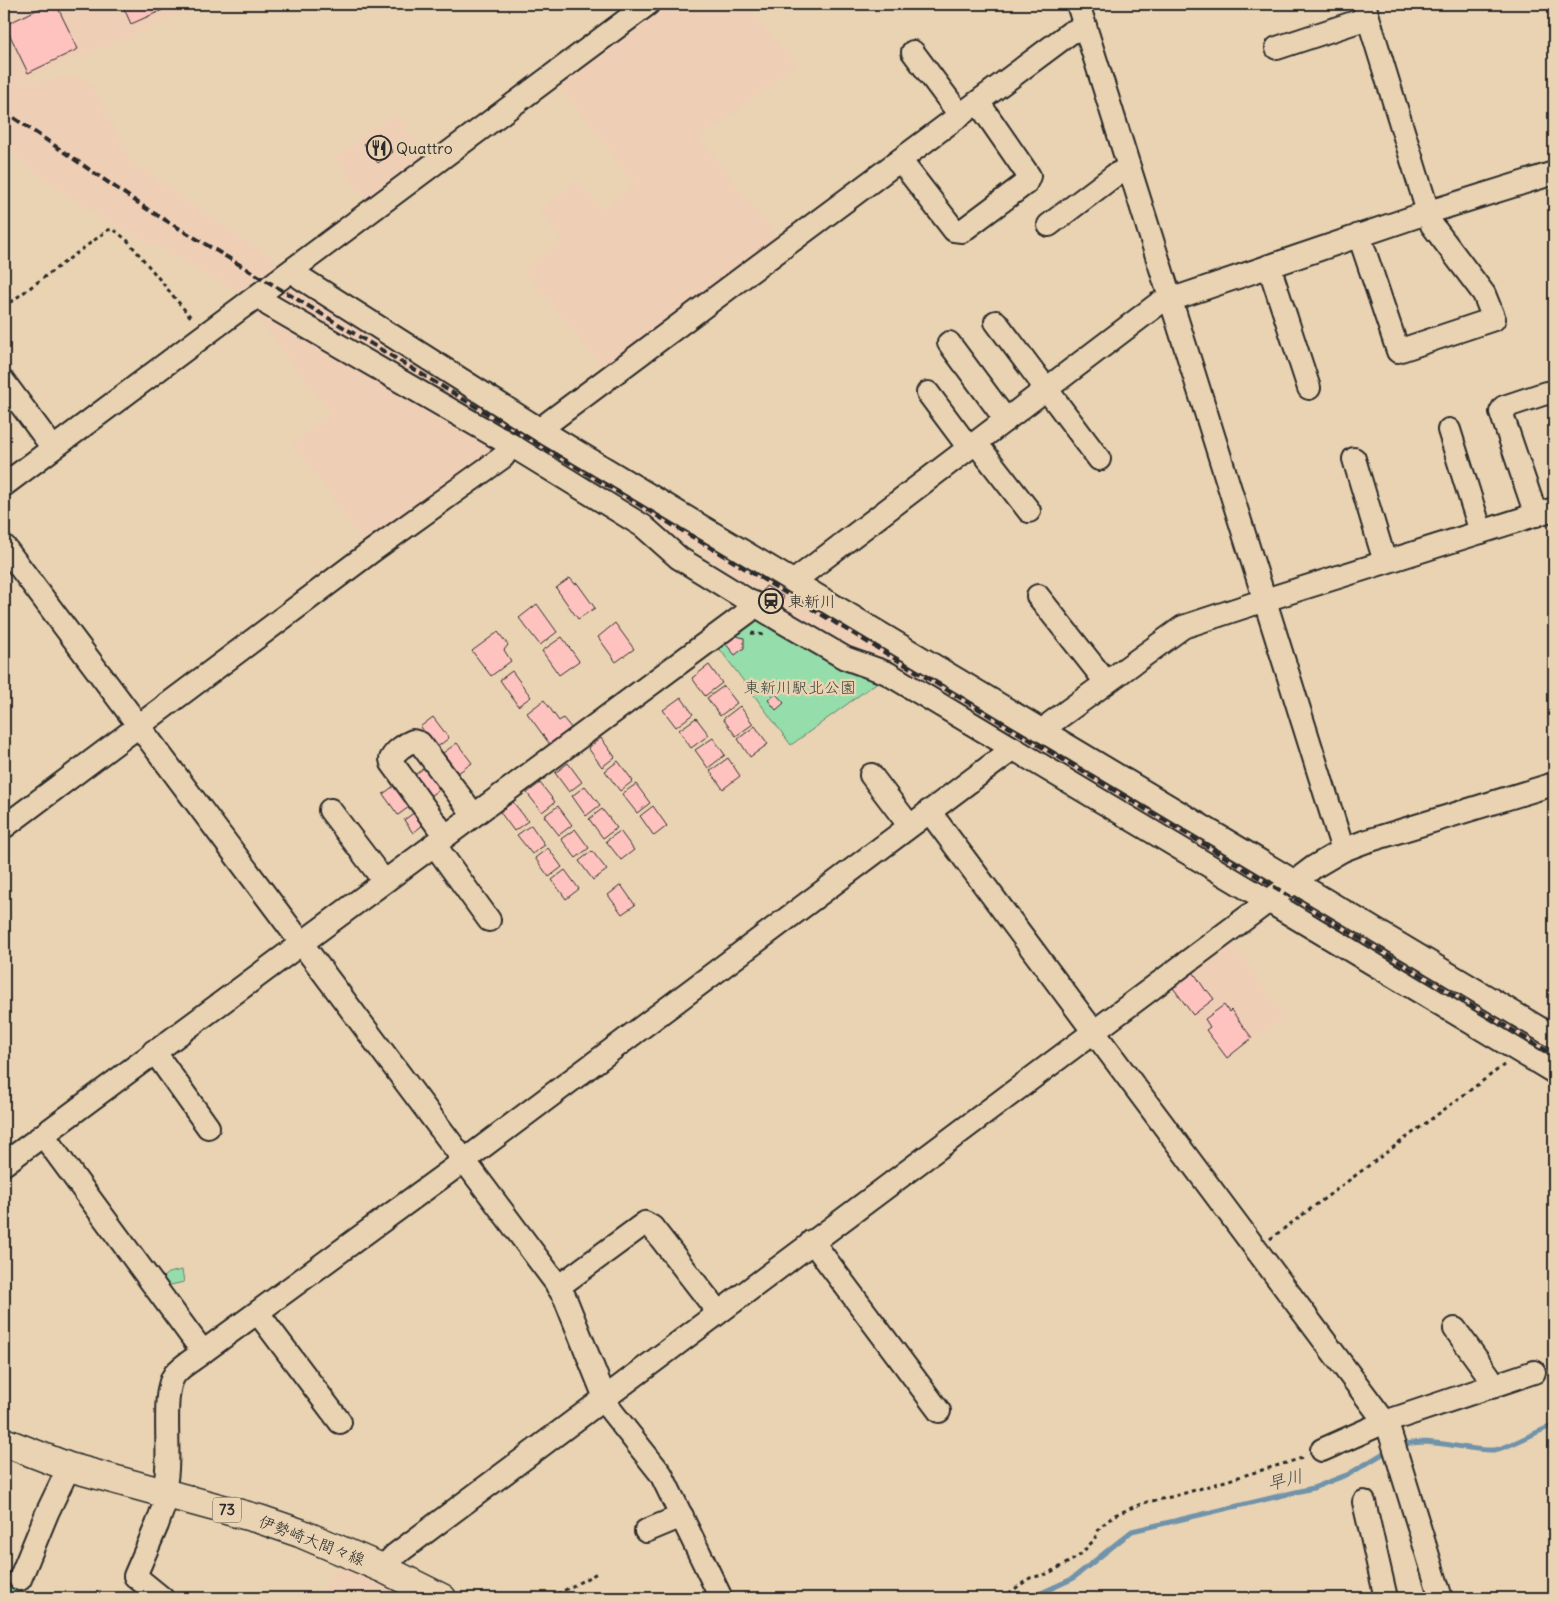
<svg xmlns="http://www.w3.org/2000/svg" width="1558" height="1602" font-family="Delius,'Klee One',sans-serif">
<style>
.built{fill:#efceb6}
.green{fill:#95ddab;stroke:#60846b}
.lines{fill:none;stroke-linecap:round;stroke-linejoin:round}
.stream{stroke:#7093aa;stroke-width:5}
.building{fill:#fec2bf;stroke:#2b2b2b}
.minor-casing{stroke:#2b2b2b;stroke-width:26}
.major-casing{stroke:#2b2b2b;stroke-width:31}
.path{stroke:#2b2b2b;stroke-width:3;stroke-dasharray:4 4;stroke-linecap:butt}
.minor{stroke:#e9d3b2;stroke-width:22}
.major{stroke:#e9d3b2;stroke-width:28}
.rail{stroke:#2b2b2b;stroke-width:4;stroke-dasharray:8 4;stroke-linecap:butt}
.labels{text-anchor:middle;stroke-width:5;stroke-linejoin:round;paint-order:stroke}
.shield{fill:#e9d3b2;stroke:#645d54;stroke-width:1}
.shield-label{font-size:15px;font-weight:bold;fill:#2b2b2b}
.poi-label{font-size:16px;fill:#2b2b2b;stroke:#e9d3b2;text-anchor:start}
.park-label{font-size:16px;fill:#3b463e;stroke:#e9d3b2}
.street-label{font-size:16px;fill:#2b2b2b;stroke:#e9d3b2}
.water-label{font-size:18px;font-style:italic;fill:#3c454b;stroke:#e9d3b2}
</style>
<rect width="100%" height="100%" fill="#e9d3b2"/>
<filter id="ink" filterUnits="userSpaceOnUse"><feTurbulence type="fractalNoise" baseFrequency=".02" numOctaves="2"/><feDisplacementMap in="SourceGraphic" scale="10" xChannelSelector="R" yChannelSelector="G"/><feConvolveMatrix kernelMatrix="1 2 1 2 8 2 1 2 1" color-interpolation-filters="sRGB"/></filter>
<g filter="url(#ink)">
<g class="built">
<path d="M4 4H200L136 34 16 82 82 77 93 87 133 163 284 267 246 295 109 222 27 166 15 155 4 138Z"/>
<path d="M661 4H745L796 65 700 139 780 241 602 367 524 270 563 240 539 210 577 180 601 210 635 183 557 82Z"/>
<path d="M395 113 427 157 372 199H366L335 158Z"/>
<path d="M292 281 1281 880 1267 893 759 597 762 592 715 564 717 560 271 297Z"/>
<path d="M260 309 501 450 368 548 293 443 331 413 254 313Z"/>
<path d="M1299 888 1554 1044V1066L1285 904Z"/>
<path d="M1229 941 1285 1016 1226 1060 1170 985Z"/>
<path d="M342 1563 411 1598H316Z"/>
</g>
<g class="green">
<path d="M763 617 883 678 791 745 716 644 753 621Z"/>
<path d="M182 1270 184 1282 162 1287 158 1281 168 1273Z"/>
<path d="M6 1582 19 1589 15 1598H4V1586Z"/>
</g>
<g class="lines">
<g class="stream">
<path d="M1399 1446C1428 1435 1463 1451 1494 1450 1507 1449 1539 1430 1554 1425"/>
<path d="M1030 1598 1072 1579 1132 1531 1313 1488 1349 1474 1389 1450"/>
</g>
</g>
<g class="building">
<path d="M49 4H56L78 49 28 73 5 25Z"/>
<path d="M122 4H176L131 24Z"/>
<path d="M379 133 393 152 378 163 364 144Z"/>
<path d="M570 578 575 584 577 583 595 608 578 619 556 588Z"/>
<path d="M766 586 784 597 777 608 774 606 777 601 762 592Z"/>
<path d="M762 592 777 601 774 606 759 597Z"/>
<path d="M537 604 557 632 540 645 519 618Z"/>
<path d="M615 623 634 649 616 662 598 637Z"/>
<path d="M498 632 508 645 504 650 511 661 491 676 472 651Z"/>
<path d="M733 635 744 638V648L735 655 724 642Z"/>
<path d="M562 637 579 661 559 675 542 651Z"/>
<path d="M709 665 722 683 705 696 692 678Z"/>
<path d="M512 671 531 697 518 706 500 680Z"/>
<path d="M724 686 737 703 720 716 707 698Z"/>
<path d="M776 694 784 703 776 710 768 700Z"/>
<path d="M681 697 693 714 676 727 663 710Z"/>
<path d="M544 700 559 721 563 718 573 730 551 746 527 713Z"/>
<path d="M740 706 753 724 736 736 723 719Z"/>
<path d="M433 717 449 738 436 748 420 727Z"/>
<path d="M696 718 709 735 691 748 679 730Z"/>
<path d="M755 726 768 744 750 757 738 739Z"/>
<path d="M601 738 615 757 602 767 588 748Z"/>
<path d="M713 738 725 755 708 768 695 750Z"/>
<path d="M457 743 472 763 458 773 443 753Z"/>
<path d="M728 758 740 776 723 789 710 771Z"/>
<path d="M618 761 633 781 620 791 605 771Z"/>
<path d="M568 763 582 782 569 792 555 773Z"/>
<path d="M425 767 441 788 427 798 412 777Z"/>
<path d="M398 783 413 804 398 815 383 794Z"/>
<path d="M540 783 555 802 542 812 527 793Z"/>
<path d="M636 784 650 803 637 813 622 794Z"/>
<path d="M585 786 600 805 586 816 572 796Z"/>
<path d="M513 802 528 821 514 831 500 812Z"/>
<path d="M558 806 572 825 559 835 544 816Z"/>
<path d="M653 806 667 826 654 836 640 816Z"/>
<path d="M602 809 617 828 603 838 589 819Z"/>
<path d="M415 812 424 824 413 833 404 820Z"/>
<path d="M531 825 545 845 532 854 517 835Z"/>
<path d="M575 829 589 848 576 858 561 839Z"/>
<path d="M620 831 634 850 621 860 606 841Z"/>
<path d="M548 848 562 867 549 877 535 858Z"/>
<path d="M592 851 607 870 593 880 579 861Z"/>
<path d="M565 870 579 889 566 899 552 880Z"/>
<path d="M621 885 635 905 622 914 608 895Z"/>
<path d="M1192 970 1206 991 1207 990 1214 999 1193 1015 1171 985Z"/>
<path d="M1224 1005 1229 1012 1231 1010 1252 1038 1227 1058 1206 1030 1210 1027 1205 1019Z"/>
</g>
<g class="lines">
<defs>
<g id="minor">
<path d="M1078 4 1343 850"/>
<path d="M1277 48 1368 18"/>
<path d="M913 52 960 115"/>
<path d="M900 160 954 230 962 231 1026 183 1029 176 978 102"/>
<path d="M1049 225 1115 175 1129 168"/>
<path d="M1359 235 1398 351 1494 319 1484 294 1432 225 1364 4"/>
<path d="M1269 266 1309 388"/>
<path d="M294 270 301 278 542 431 1554 1037"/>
<path d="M260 296 269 305 511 445 643 526 679 558 783 622 845 658 887 673 1554 1072"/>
<path d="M996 322 1099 459"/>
<path d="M949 343 1006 420"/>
<path d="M4 382 53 448"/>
<path d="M928 393 969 448"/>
<path d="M1449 430 1481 532"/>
<path d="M542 431 548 423 1070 33 1085 26"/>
<path d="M976 443 1029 511"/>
<path d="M1354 459 1385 562"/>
<path d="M4 485 648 4"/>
<path d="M1536 515 1501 412 1504 407 1546 393 1554 394"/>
<path d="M4 546 556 1283 565 1298 609 1408 661 1474 721 1598"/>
<path d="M794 581 1158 304 1429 212 1554 173"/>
<path d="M1038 596 1106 682"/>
<path d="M1044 731 1051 723 1183 627 1265 600 1554 509"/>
<path d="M871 775 909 825"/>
<path d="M330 810 384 881"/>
<path d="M929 811 1385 1422 1390 1433 1441 1598"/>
<path d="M4 827 372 551 503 457 511 445"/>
<path d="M445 836 392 763 391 759C395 751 405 744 413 741L420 743 474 815"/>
<path d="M434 844 489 920"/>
<path d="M154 1051 208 1127"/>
<path d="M43 1135 203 1352 465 1160 1005 755 1010 747"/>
<path d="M4 1164 748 612 754 603"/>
<path d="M812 1241 939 1411"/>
<path d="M558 1287 645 1223 652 1227 718 1312"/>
<path d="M258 1313 340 1422"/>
<path d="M1455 1329 1489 1376 1492 1387"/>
<path d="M1322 1450 1385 1422 1534 1372"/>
<path d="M163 1493C174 1461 159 1395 175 1374 182 1365 195 1359 203 1352"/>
<path d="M1364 1502 1386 1598"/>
<path d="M646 1531 682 1516"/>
<path d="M382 1568 395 1555 1314 867 1343 850 1364 842 1554 784"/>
<path d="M20 1579 47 1513 69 1467"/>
<path d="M162 1598 135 1576 157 1525 168 1494"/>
</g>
<path id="major" d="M4 1442 69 1467 259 1519 300 1533 382 1568 442 1598"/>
</defs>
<use href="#minor" class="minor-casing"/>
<use href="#major" class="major-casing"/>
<g class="path">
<path d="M4 307 108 230 113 229 128 241 193 320"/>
<path d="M751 633 765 635"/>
<path d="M1270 1239 1504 1065"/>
<path d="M550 1598 597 1573"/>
<path d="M1002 1598 1030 1578 1047 1574 1078 1557 1094 1540 1100 1527 1115 1515 1143 1503 1175 1496 1306 1457"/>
</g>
<use href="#minor" class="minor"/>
<use href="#major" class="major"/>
<path class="rail" d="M4 111 147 209 1554 1055"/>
</g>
</g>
<defs>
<symbol id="restaurant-ring" viewBox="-11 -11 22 22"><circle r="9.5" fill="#e9d3b2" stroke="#2b2b2b" stroke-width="1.5"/><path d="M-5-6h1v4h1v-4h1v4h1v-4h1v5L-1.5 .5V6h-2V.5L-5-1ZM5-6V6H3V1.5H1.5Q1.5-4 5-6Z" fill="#2b2b2b"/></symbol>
<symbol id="station-ring" viewBox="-11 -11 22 22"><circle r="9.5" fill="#e9d3b2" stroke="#2b2b2b" stroke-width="1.5"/><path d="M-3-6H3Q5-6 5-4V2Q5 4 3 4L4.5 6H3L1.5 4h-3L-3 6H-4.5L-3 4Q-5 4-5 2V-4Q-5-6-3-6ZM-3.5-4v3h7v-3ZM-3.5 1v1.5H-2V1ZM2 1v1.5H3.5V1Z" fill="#2b2b2b"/></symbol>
</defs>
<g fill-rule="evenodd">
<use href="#restaurant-ring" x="365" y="134" width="28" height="28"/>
<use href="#station-ring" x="757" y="587" width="28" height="28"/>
</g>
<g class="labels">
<rect class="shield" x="213" y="1497.5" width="28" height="25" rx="4"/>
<g class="shield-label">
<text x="227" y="1515">73</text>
</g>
<g class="poi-label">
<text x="396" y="154">Quattro</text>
<text x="788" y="607">東新川</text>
</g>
<g class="park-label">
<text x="800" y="693">東新川駅北公園</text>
</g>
<g class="street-label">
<text transform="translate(312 1540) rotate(21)" y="6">伊勢崎大間々線</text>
</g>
<g class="water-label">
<text transform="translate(1285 1480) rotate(-14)" y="6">早川</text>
</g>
</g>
<rect width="1558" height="1602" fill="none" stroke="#e9d3b2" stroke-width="20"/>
<rect x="10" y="10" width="1538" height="1582" fill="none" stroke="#2b2b2b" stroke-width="2" filter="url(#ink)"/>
</svg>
